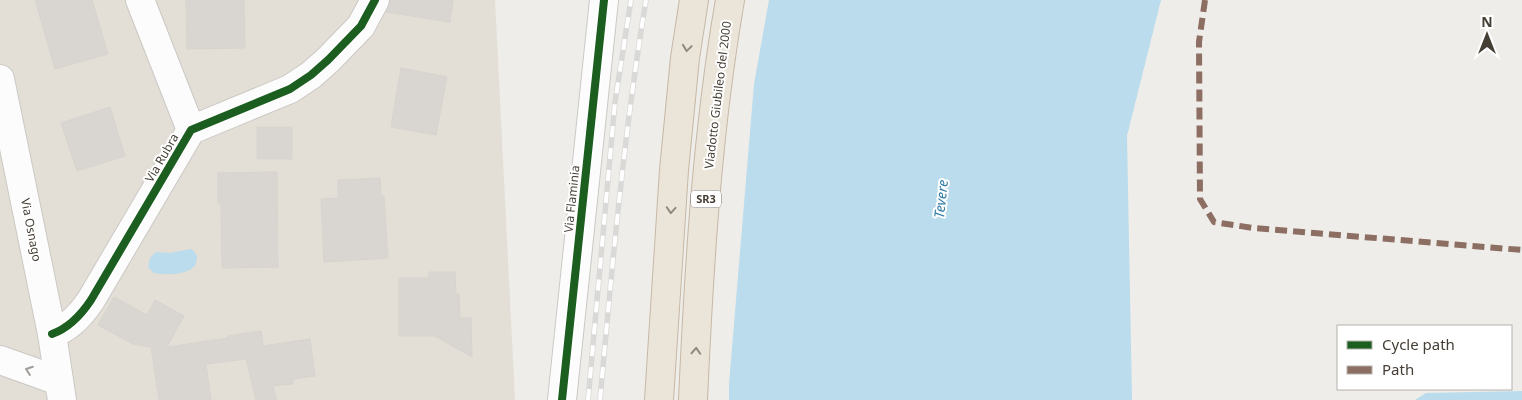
<svg xmlns="http://www.w3.org/2000/svg" width="1522" height="400" font-family="'Noto Sans',sans-serif">
<style>
.residential{fill:#e3ded6}
.water{fill:#badcec}
.building{fill:#d9d6d1;stroke:#d7d4cf}
.lines{fill:none;stroke-linecap:round;stroke-linejoin:round}
.minor-casing{stroke:#cbc9c5;stroke-width:30}
.highway-casing{stroke:#c6b8a5;stroke-width:30}
.minor{stroke:#fdfcfc;stroke-width:28}
.highway{stroke:#ebe4d9;stroke-width:28}
.rail-casing{stroke:#d9d9d8;stroke-width:5.5}
.rail{stroke:#fff;stroke-width:4;stroke-dasharray:11;stroke-linecap:butt}
.quiet{stroke:#8d6e63;stroke-width:6;stroke-dasharray:12 6;stroke-linecap:butt}
.cycleway-casing{stroke:#fff;stroke-width:11}
.cycleway{stroke:#1b5e20;stroke-width:8}
.oneway{stroke:#90897f}
.oneway2{stroke:#a19d98}
.labels{text-anchor:middle;stroke-width:4;stroke-linejoin:round;paint-order:stroke}
.shield{fill:#fff;stroke:#7d7872;stroke-width:1}
.shield-label{font-size:11px;font-weight:bold;fill:#453e35}
.street-label{font-size:12px;fill:#453e35;stroke:#fff}
.water-label{font-size:14px;font-style:italic;fill:#2f7ba6;stroke:#fff}
</style>
<rect width="100%" height="100%" fill="#efede9"/>
<path class="residential" d="M0 0H495L515 400H0Z"/>
<g class="water">
<path d="M769 0H1161L1127 136 1132 400H729V384L754 84Z"/>
<path d="M191 249C195 252 197 254 197 259 196 276 166 275 154 273L148 267 150 258 156 252 169 253Z"/>
<path d="M1522 391V400H1415L1426 393Z"/>
</g>
<g class="building">
<path d="M35 0H92L108 54 55 69Z"/>
<path d="M186 0H244L245 48 187 49Z"/>
<path d="M391 0H453L450 22 386 12Z"/>
<path d="M401 68 447 77 436 135 391 127Z"/>
<path d="M110 107 125 156 77 171 61 123Z"/>
<rect x="257" y="127" width="35" height="32"/>
<path d="M277 172 278 267 222 268 221 204H218V173Z"/>
<path d="M380 178 381 196H384L388 258 324 262 321 199 338 198V180Z"/>
<path d="M429 272H455L456 294H459L460 318H471L472 357 435 336H399V278H429Z"/>
<path d="M114 297 147 315 155 300 184 316 167 347 228 338V336L261 331 263 346 310 339 315 376 293 379V384L273 386 277 400H256L246 359 206 364 211 400H159L151 347 133 344 98 325Z"/>
</g>
<g class="lines">
<defs>
<g id="minor">
<path d="M140 0 191 130"/>
<path d="M0 79 52 334 62 400"/>
<path d="M52 334C69 328 81 315 91 300L191 130 290 89 311 75 328 60 361 26 375 0"/>
<path d="M0 360 59 381"/>
<path d="M562 400 604 0"/>
</g>
<g id="highway">
<path d="M659 400 674 170 685 58 694 0"/>
<path d="M693 400C699 267 707 132 730 0"/>
</g>
</defs>
<use href="#minor" class="minor-casing"/>
<use href="#highway" class="highway-casing"/>
<use href="#minor" class="minor"/>
<use href="#highway" class="highway"/>
<defs>
<g id="rail">
<path d="M588 400 615 102 631 0"/>
<path d="M600 400C612 266 624 133 646 0"/>
</g>
</defs>
<use href="#rail" class="rail-casing"/>
<use href="#rail" class="rail"/>
<path class="quiet" d="M1205 0 1199 42 1200 199 1214 222 1253 228 1522 250"/>
<defs>
<g id="cycleway">
<path d="M52 334C69 328 81 315 91 300L191 130 290 89 311 75 328 60 361 26 375 0"/>
<path d="M562 400 604 0"/>
</g>
</defs>
<use href="#cycleway" class="cycleway-casing"/>
<use href="#cycleway" class="cycleway"/>
</g>
<defs><path id="oneway-chevron" d="M-2-3.5L2.5 0L-2 3.5" fill="none" stroke-width="1.6" stroke-linecap="round" stroke-linejoin="round" transform="scale(1.25)"/></defs>
<g class="oneway">
<use href="#oneway-chevron" transform="translate(687 48) rotate(98)"/>
<use href="#oneway-chevron" transform="translate(671 210) rotate(94)"/>
<use href="#oneway-chevron" transform="translate(696 351) rotate(-87)"/>
</g>
<use class="oneway2" href="#oneway-chevron" transform="translate(29 370) rotate(-160)"/>
<g class="labels">
<rect class="shield" x="691" y="190.5" width="30" height="17" rx="4"/>
<g class="shield-label">
<text x="706" y="203">SR3</text>
</g>
<g class="street-label">
<text transform="translate(718 95) rotate(-83)" y="4">Viadotto Giubileo del 2000</text>
<text transform="translate(162 158) rotate(-60)" y="4">Via Rubra</text>
<text transform="translate(572 199) rotate(-84)" y="4">Via Flaminia</text>
<text transform="translate(31 230) rotate(79)" y="4">Via Osnago</text>
</g>
<g class="water-label">
<text transform="translate(941 199) rotate(-84)" y="5">Tevere</text>
</g>
</g>
<rect x="1337" y="325" width="175" height="65" fill="#ffffff" stroke="#b5b2ae"/>
<rect x="1347" y="341" width="25" height="8" fill="#1b5e20" stroke="#b5b2ae"/>
<text x="1382" y="350" font-size="15" fill="#453e35">Cycle path</text>
<rect x="1347" y="366" width="25" height="8" fill="#8d6e63" stroke="#b5b2ae"/>
<text x="1382" y="375" font-size="15" fill="#453e35">Path</text>
<g transform="translate(1487 35)" stroke="#ffffff" stroke-width="4" paint-order="stroke">
<path d="M0-4L9 19L0 12L-9 19Z" fill="#453e35"/>
<text y="-8" font-size="14" font-weight="bold" text-anchor="middle" fill="#453e35">N</text>
</g>
</svg>
